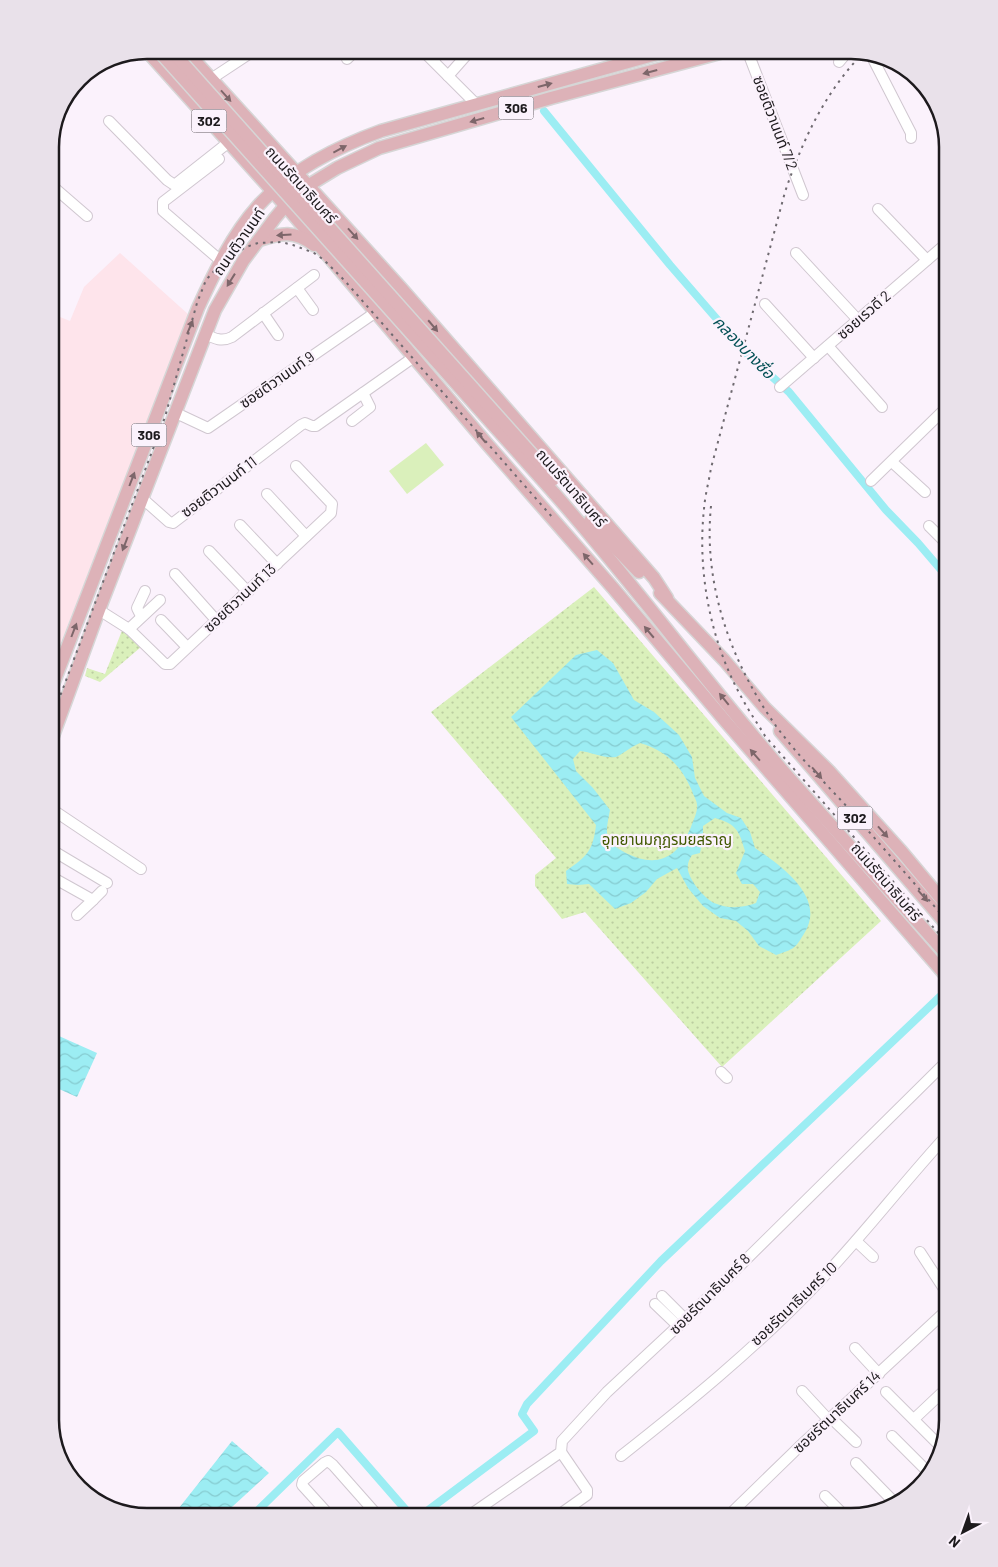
<svg xmlns="http://www.w3.org/2000/svg" width="998" height="1567" font-family="Barlow,'Noto Sans Thai',sans-serif">
<style>
.medical{fill:#fee4eb}
.grass{fill:#daf0bb}
.park{fill:url(#park-dots)}
.water{fill:url(#water-waves);fill-rule:evenodd}
.lines{fill:none;stroke-linecap:round;stroke-linejoin:round}
.canal{stroke:#9cedf3;stroke-width:8}
.minor-casing{stroke:#d0c7d0;stroke-width:12}
.major-casing{stroke:#d6d6d6;stroke-width:15}
.minor{stroke:#fff;stroke-width:10}
.major{stroke:#ddb2b8;stroke-width:12}
.rail{stroke:#6f6a70;stroke-width:2;stroke-dasharray:2.5 5;stroke-linecap:butt}
.major-bridge-casing{stroke:#d6d6d6;stroke-width:15;stroke-linecap:butt}
.major-bridge{stroke:#ddb2b8;stroke-width:12}
.oneway{fill:#7d666a}
.labels{text-anchor:middle;stroke-width:4.5;stroke-linejoin:round;paint-order:stroke}
.shield{fill:#fbf2fc;stroke:#605b60;stroke-width:1}
.shield-label{font-size:14px;font-weight:bold;fill:#1d1a1d}
.street-label{font-size:15px;fill:#1d1a1d;stroke:#fbf2fc}
.park-label{font-size:15px;fill:#415900;stroke:#fbf2fc}
.water-label{font-size:16px;font-style:italic;fill:#035055;stroke:#fbf2fc}
.rim{fill:none;stroke:#1d1a1d;stroke-width:2.5}
</style>
<defs>
<pattern id="park-dots" width="8" height="8" patternUnits="userSpaceOnUse" patternTransform="scale(1.25)"><rect width="8" height="8" fill="#daf0bb"/><path d="M2 2h.1M6 6h.1" fill="none" stroke="#bbcda0" stroke-width="1.8" stroke-linecap="round"/></pattern>
<pattern id="water-waves" width="16" height="10" patternUnits="userSpaceOnUse" patternTransform="scale(1.25)"><rect width="16" height="10" fill="#9cedf3"/><path d="M0 5q4-4 8 0t8 0" fill="none" stroke="#86cbd0"/></pattern>
</defs>
<rect width="100%" height="100%" fill="#fbf2fc"/>
<path class="medical" d="M120 253 189 315 51 668 50 666V313L70 321 84 287Z"/>
<path class="grass" d="M426 443 444 465 407 494 389 471Z"/>
<g class="park">
<path d="M594 587 881 921 722 1067 585 912 562 919 535 886V875L556 858 431 712Z"/>
<path d="M123 628 141 647 100 682 85 676 87 668 105 674Z"/>
</g>
<g class="water">
<path d="M597 650 613 663 634 700 654 712 679 735 692 757 695 778 704 796 727 813 741 818 750 832 755 848C780 865 826 897 805 932 795 949 794 949 776 955L759 946 748 931 736 921 720 918 703 906 688 888 677 868 657 879 646 892 631 903 615 909 589 884 578 885 567 884 566 871C587 856 593 851 596 825L511 717 576 655ZM640 743C666 751 681 765 692 791 693 795 697 800 697 805 698 811 693 821 691 827 677 859 656 869 624 852 602 840 606 832 610 810L593 788 576 771 573 759 580 751C591 752 605 759 616 757 621 755 632 746 640 743ZM715 818C736 824 739 830 745 851L736 873 742 884H753L760 892 756 903C743 908 728 909 714 903 704 898 690 881 688 870 687 864 689 860 692 855L700 853 703 838V826Z"/>
<path d="M50 1032 97 1053 77 1097 50 1085Z"/>
<path d="M232 1441 269 1473 221 1517H179L175 1513Z"/>
</g>
<g class="lines">
<g class="canal">
<path d="M544 111 670 265 748 355 789 392 886 510 918 543 948 578"/>
<path d="M50 1357V1352"/>
<path d="M251 1517 338 1432 412 1517"/>
<path d="M419 1517 534 1431 522 1414 527 1404 661 1261 948 989"/>
</g>
<defs>
<g id="minor">
<path d="M422 50 476 104"/>
<path d="M747 50 803 195"/>
<path d="M871 55 911 133V138"/>
<path d="M347 59 356 50"/>
<path d="M434 60 441 50"/>
<path d="M839 62 849 50"/>
<path d="M448 76 471 50"/>
<path d="M211 79 255 50"/>
<path d="M109 121 167 180 173 184 177 183 229 142"/>
<path d="M219 159 163 202V211L221 261"/>
<path d="M50 184 87 216"/>
<path d="M878 209 927 260"/>
<path d="M796 253 858 320"/>
<path d="M50 270 53 273"/>
<path d="M297 288 313 310"/>
<path d="M765 304 814 358"/>
<path d="M263 313 278 335"/>
<path d="M205 334C215 339 222 342 232 337L314 275"/>
<path d="M828 346 882 407"/>
<path d="M780 387 948 242"/>
<path d="M176 413 208 428 376 312"/>
<path d="M352 421 370 407 363 393"/>
<path d="M892 462 925 492"/>
<path d="M871 481 948 406"/>
<path d="M267 494 306 536"/>
<path d="M143 499 169 522 173 523 301 425 305 423 312 426H316L414 357"/>
<path d="M240 525 277 564"/>
<path d="M929 526 948 545"/>
<path d="M209 551 248 592"/>
<path d="M175 574 216 620"/>
<path d="M99 610 129 629 165 664H170L331 513 332 504 296 466"/>
<path d="M141 616 137 608 145 591"/>
<path d="M161 620 187 647"/>
<path d="M129 629 160 600"/>
<path d="M50 808 141 869"/>
<path d="M50 849 107 883"/>
<path d="M50 876 93 900 77 915"/>
<path d="M93 900 102 891"/>
<path d="M721 1072 727 1078"/>
<path d="M856 1241 873 1257"/>
<path d="M945 1244 948 1250"/>
<path d="M920 1252 948 1295"/>
<path d="M662 1296 685 1319"/>
<path d="M655 1304 678 1326"/>
<path d="M855 1348 879 1374"/>
<path d="M802 1391 826 1417 831 1418 856 1442"/>
<path d="M886 1392 940 1446"/>
<path d="M914 1419 948 1387"/>
<path d="M892 1436 931 1475"/>
<path d="M621 1456C687 1404 752 1351 810 1291 859 1241 901 1185 948 1134"/>
<path d="M856 1463 897 1505"/>
<path d="M825 1496 846 1517"/>
<path d="M331 1517 302 1485 303 1481 324 1463 328 1461 333 1465 379 1517"/>
<path d="M467 1517 561 1452 562 1441 607 1392 693 1312 948 1060"/>
<path d="M556 1517 587 1495V1490L561 1452"/>
<path d="M727 1517 799 1447 948 1309"/>
</g>
<g id="major">
<path d="M146 50 285 205 488 445 613 588 726 722 948 978"/>
<path d="M185 50 401 288 654 578 667 598"/>
<path d="M259 240C282 233 294 230 314 245"/>
<path d="M554 493C636 586 708 686 790 779 842 838 896 897 948 956"/>
<path d="M590 521 639 572"/>
<path d="M660 593 724 660 765 708 829 771 902 852 948 907"/>
<path d="M50 692 198 308C214 273 232 235 258 206 289 171 339 146 381 131L671 50"/>
<path d="M780 731 948 926"/>
<path d="M50 744 99 610 215 310 243 261 275 218 296 193 337 168 379 148 551 98 731 50"/>
</g>
</defs>
<use href="#minor" class="minor-casing"/>
<use href="#major" class="major-casing"/>
<use href="#minor" class="minor"/>
<use href="#major" class="major"/>
<g class="rail">
<path d="M864 52C825 92 803 139 785 192L711 468C709 481 705 495 704 509 697 573 711 644 743 700 750 713 758 724 765 736L948 944"/>
<path d="M711 506C703 585 731 662 776 726 798 756 826 784 851 811 883 848 916 885 948 922"/>
<path d="M50 723 165 417 197 303 206 280 223 261 246 247 258 243 281 242 293 245 314 253 324 260 345 281 553 518"/>
</g>
<defs>
<g id="major-bridge">
<path d="M158 50 554 493"/>
<path d="M171 50 554 479"/>
</g>
</defs>
<use href="#major-bridge" class="major-bridge-casing"/>
<use href="#major-bridge" class="major-bridge"/>
</g>
<defs><path id="oneway-solid" d="M-6-.8H1V-3.2L6.5 0L1 3.2V.8H-6Z" transform="scale(1.25)"/></defs>
<g class="oneway">
<use href="#oneway-solid" transform="translate(650 72) rotate(165)"/>
<use href="#oneway-solid" transform="translate(545 85) rotate(-15)"/>
<use href="#oneway-solid" transform="translate(226 96) rotate(48)"/>
<use href="#oneway-solid" transform="translate(477 120) rotate(164)"/>
<use href="#oneway-solid" transform="translate(340 149) rotate(-28)"/>
<use href="#oneway-solid" transform="translate(353 234) rotate(48)"/>
<use href="#oneway-solid" transform="translate(284 235) rotate(176)"/>
<use href="#oneway-solid" transform="translate(231 280) rotate(122)"/>
<use href="#oneway-solid" transform="translate(433 326) rotate(50)"/>
<use href="#oneway-solid" transform="translate(190 327) rotate(-67)"/>
<use href="#oneway-solid" transform="translate(481 437) rotate(-130)"/>
<use href="#oneway-solid" transform="translate(132 479) rotate(-69)"/>
<use href="#oneway-solid" transform="translate(125 544) rotate(111)"/>
<use href="#oneway-solid" transform="translate(588 559) rotate(-131)"/>
<use href="#oneway-solid" transform="translate(74 630) rotate(-69)"/>
<use href="#oneway-solid" transform="translate(649 632) rotate(-130)"/>
<use href="#oneway-solid" transform="translate(724 699) rotate(-129)"/>
<use href="#oneway-solid" transform="translate(755 755) rotate(-131)"/>
<use href="#oneway-solid" transform="translate(817 773) rotate(49)"/>
<use href="#oneway-solid" transform="translate(883 832) rotate(48)"/>
<use href="#oneway-solid" transform="translate(923 896) rotate(49)"/>
</g>
<g class="labels">
<g class="shield">
<rect x="498.5" y="96.5" width="35" height="23" rx="4"/>
<rect x="191.5" y="109.5" width="35" height="23" rx="4"/>
<rect x="131.5" y="423.5" width="35" height="23" rx="4"/>
<rect x="837.5" y="806.5" width="35" height="23" rx="4"/>
</g>
<g class="shield-label">
<text x="516" y="113">306</text>
<text x="209" y="126">302</text>
<text x="149" y="440">306</text>
<text x="855" y="823">302</text>
</g>
<g class="street-label">
<text transform="translate(775 123) rotate(69)" y="5">ซอยติวานนท์ 7/2</text>
<text transform="translate(301 185) rotate(48)" y="5">ถนนรัตนาธิเบศร์</text>
<text transform="translate(239 242) rotate(-55)" y="5">ถนนติวานนท์</text>
<text transform="translate(864 315) rotate(-41)" y="5">ซอยเรวดี 2</text>
<text transform="translate(277 380) rotate(-35)" y="5">ซอยติวานนท์ 9</text>
<text transform="translate(219 487) rotate(-37)" y="5">ซอยติวานนท์ 11</text>
<text transform="translate(571 488) rotate(49)" y="5">ถนนรัตนาธิเบศร์</text>
<text transform="translate(240 598) rotate(-43)" y="5">ซอยติวานนท์ 13</text>
<text transform="translate(886 882) rotate(49)" y="5">ถนนรัตนาธิเบศร์</text>
<text transform="translate(710 1294) rotate(-45)" y="5">ซอยรัตนาธิเบศร์ 8</text>
<text transform="translate(794 1304) rotate(-44)" y="5">ซอยรัตนาธิเบศร์ 10</text>
<text transform="translate(837 1412) rotate(-43)" y="5">ซอยรัตนาธิเบศร์ 14</text>
</g>
<g class="park-label">
<text x="667" y="845">อุทยานมกุฎรมยสราญ</text>
</g>
<g class="water-label">
<text transform="translate(744 347) rotate(46)" y="6">คลองบางซื่อ</text>
</g>
</g>
<path d="M0 0H998V1567H0ZM147 59H851A88 88 0 0 1 939 147V1420A88 88 0 0 1 851 1508H147A88 88 0 0 1 59 1420V147A88 88 0 0 1 147 59Z" fill="#e9e1ea" fill-rule="evenodd"/>
<path class="rim" d="M147 59H851A88 88 0 0 1 939 147V1420A88 88 0 0 1 851 1508H147A88 88 0 0 1 59 1420V147A88 88 0 0 1 147 59Z"/>
<g transform="translate(963 1532) rotate(221)" stroke="#fbf2fc" stroke-width="4" paint-order="stroke">
<path d="M0-4L9 19L0 12L-9 19Z" fill="#1d1a1d"/>
<text y="-8" font-size="14" font-weight="bold" text-anchor="middle" fill="#1d1a1d">N</text>
</g>
</svg>
